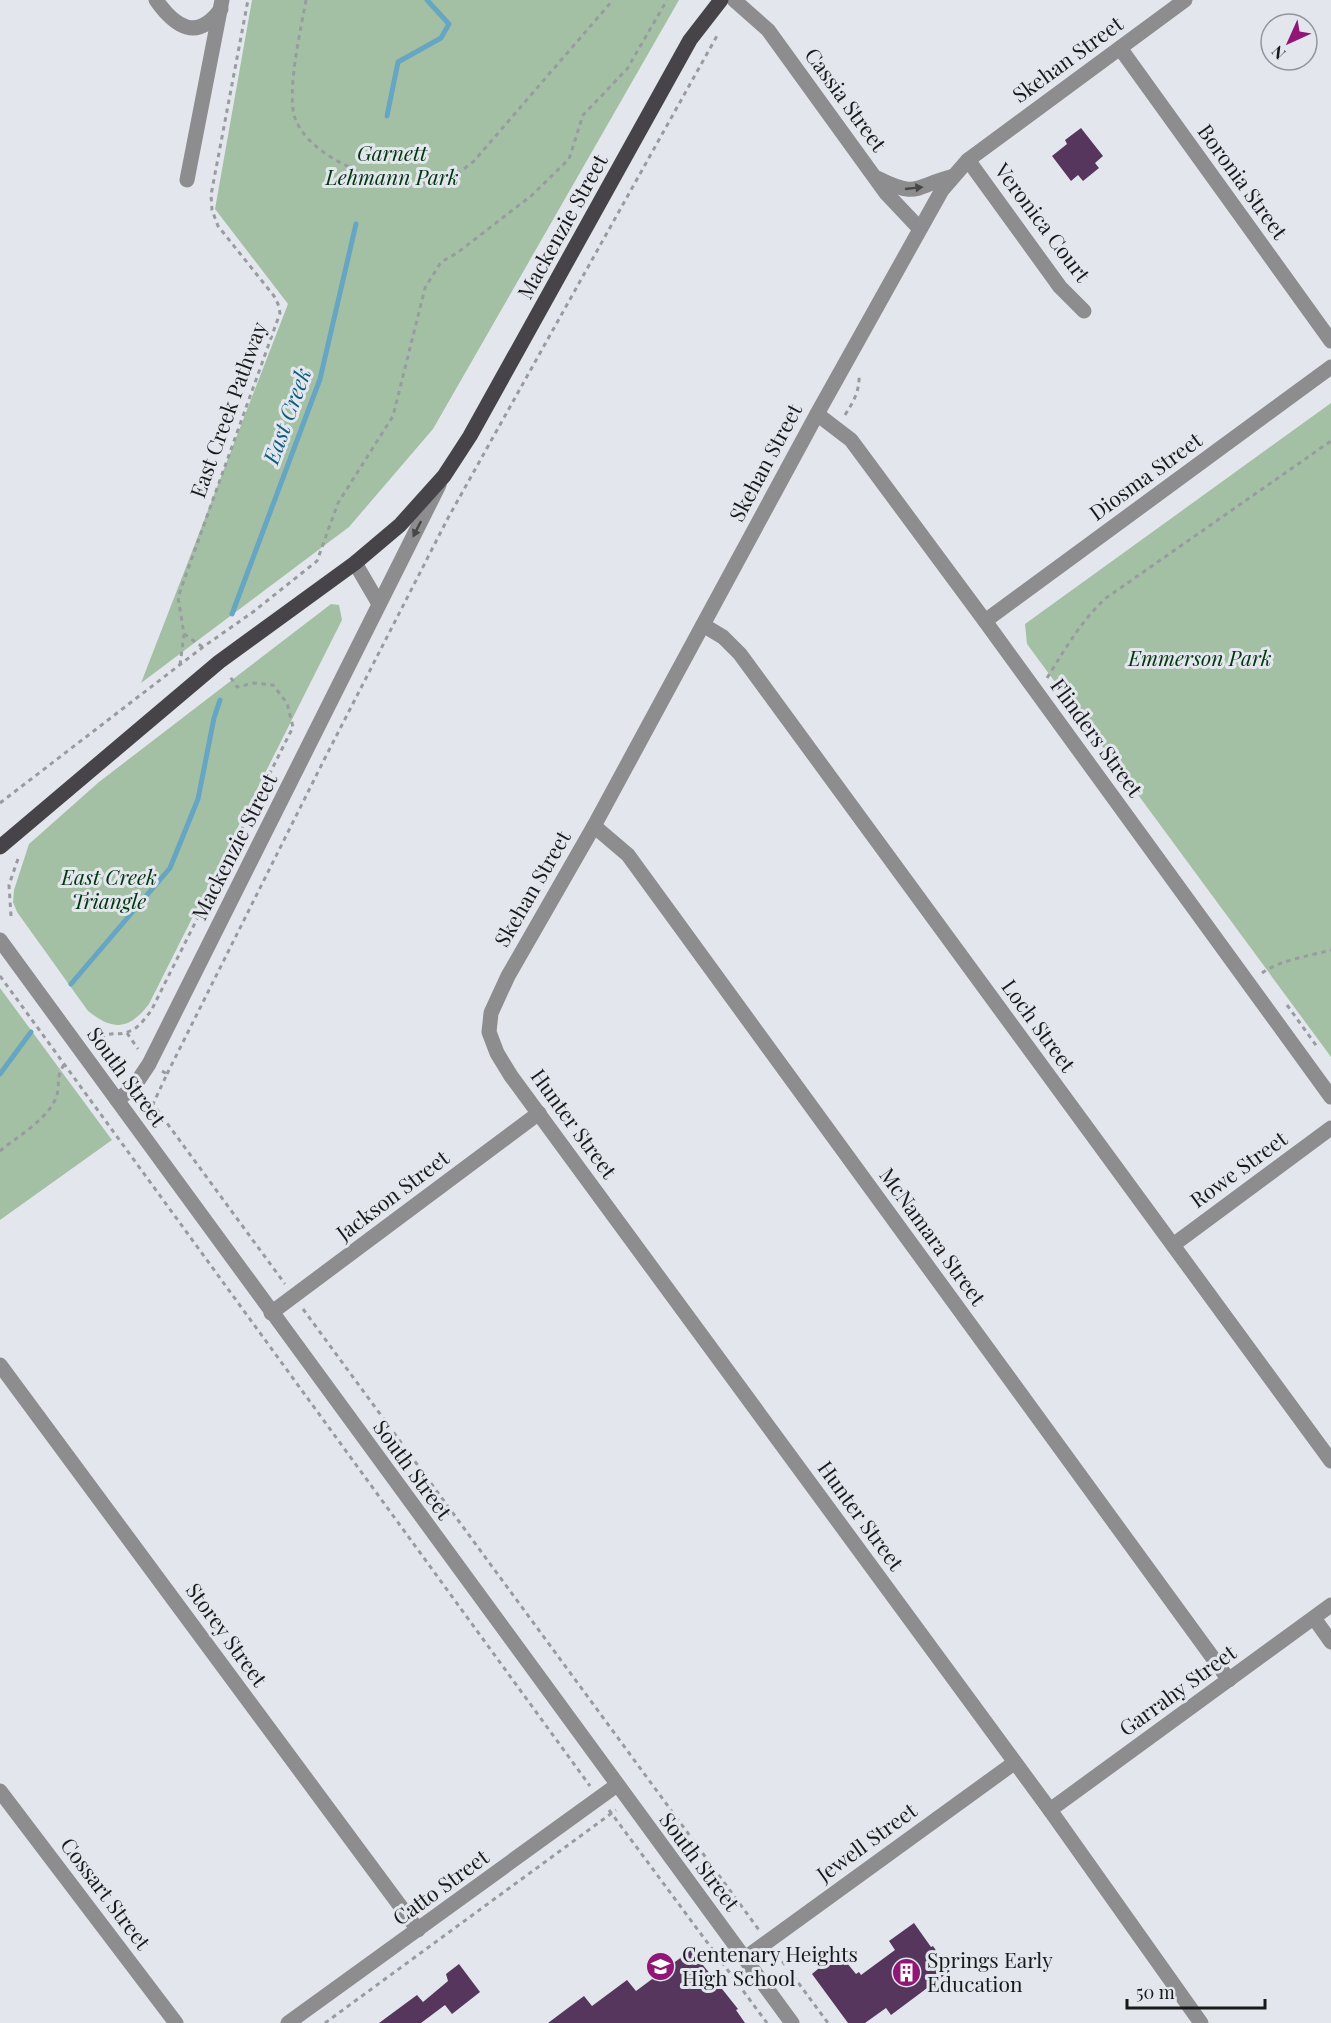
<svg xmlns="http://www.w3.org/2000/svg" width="1331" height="2023" font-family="'Playfair Display',serif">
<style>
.green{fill:#a3c0a5}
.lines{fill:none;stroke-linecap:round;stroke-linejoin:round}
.stream{stroke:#67a6c3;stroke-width:5}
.building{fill:#57365e}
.path{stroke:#989b9f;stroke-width:3;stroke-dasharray:4.5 4.5;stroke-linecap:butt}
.minor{stroke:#8d8c8f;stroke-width:15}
.major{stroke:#464448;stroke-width:15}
.oneway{fill:#474749}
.labels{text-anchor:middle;stroke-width:6;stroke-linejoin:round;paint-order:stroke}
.street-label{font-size:21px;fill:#18191b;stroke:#e3e7ed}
.park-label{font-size:21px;font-style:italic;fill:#00360e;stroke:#e3e7ed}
.poi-label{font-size:21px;fill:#18191b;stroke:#e3e7ed;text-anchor:start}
.water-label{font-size:22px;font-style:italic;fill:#0c5e7c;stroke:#e3e7ed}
</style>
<rect width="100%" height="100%" fill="#e3e7ed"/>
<g class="green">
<path d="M252 0H679L433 429 349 527 141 683 288 304 215 209Z"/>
<path d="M1331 403V1057L1027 644 1025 624Z"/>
<path d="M331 604 339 605 342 620 149 1004C129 1030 113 1031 88 1011L17 912 13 902 14 890 29 844 99 782Z"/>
<path d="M0 988 112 1140 0 1220Z"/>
</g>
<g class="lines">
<g class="stream">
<path d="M387 116 398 62 441 38 449 24 427 0"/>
<path d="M232 614 320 379 356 224"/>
<path d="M71 984 170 868 198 799 214 718 220 700"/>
<path d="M0 1074 31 1032"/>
</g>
</g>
<g class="building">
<path d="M1081 128 1103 156 1095 163 1099 168 1083 181 1078 175 1071 181 1052 156 1067 144 1065 140Z"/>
<path d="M914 1923 931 1947 933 1946 950 1971 891 2015 886 2008 865 2023H848L812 1974 838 1952 856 1974 859 1972 861 1975 895 1950 889 1941Z"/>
<path d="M691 1950 738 2009 736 2010 745 2023H548L584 1996 592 2006 627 1980 636 1991Z"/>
<path d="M459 1964 480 1992 452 2014 445 2005 421 2023H379L417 1995 423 2002 448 1981 446 1974Z"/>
</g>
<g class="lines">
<g class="path">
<path d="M306 0C301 28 286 94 295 118 311 163 400 194 443 180 455 177 464 169 474 161L613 0"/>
<path d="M845 415C854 401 860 390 859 374"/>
<path d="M184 634 204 648"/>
<path d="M180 665 184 634 178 597 280 313 278 304 274 296 218 226 212 210 211 195 248 0"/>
<path d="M1047 678C1066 648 1080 622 1106 598L1331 441"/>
<path d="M0 803 203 647 253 612 317 561 338 503 393 416 425 288 441 262 457 253 531 196 569 159 583 115 627 69 667 0"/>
<path d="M11 916 9 885 19 856"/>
<path d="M1262 973C1280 960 1309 956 1331 950"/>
<path d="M0 976 590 1786"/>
<path d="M1287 1005 1318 1048"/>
<path d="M127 1033 138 1049"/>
<path d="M93 1042C112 1028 115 1038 130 1031 139 1028 145 1018 151 1011L293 727 287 703 273 685 254 683 237 687 229 675"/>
<path d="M162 1071 167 1074 153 1104 285 1284"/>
<path d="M167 1074 324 760 448 518 718 34"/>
<path d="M0 1151C18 1136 45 1121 55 1100 61 1089 55 1076 64 1065"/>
<path d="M303 1309 759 1930"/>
<path d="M609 1810 767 2023"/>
<path d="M777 1954 828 2023"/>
<path d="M325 2023 616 1810"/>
</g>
<g class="minor">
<path d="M156 0C175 27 197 42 221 9"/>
<path d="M734 0 768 30 886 193 919 228"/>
<path d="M1185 0 968 160 942 190 817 414 594 826 508 976 491 1013 489 1032 497 1053 511 1076 1050 1810 1201 2023"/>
<path d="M1120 48 1331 341"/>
<path d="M968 160 1060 287 1084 311"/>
<path d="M877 178C919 199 914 186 954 176"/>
<path d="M187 180 222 0"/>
<path d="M817 414 851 440 985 621 1331 1097"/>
<path d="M355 563 379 604"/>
<path d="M985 621 1331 367"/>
<path d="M703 625 723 637 740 654 1331 1461"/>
<path d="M594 826 628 855 1229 1680"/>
<path d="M0 940 792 2023"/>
<path d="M117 1100 133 1088 149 1064 439 485"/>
<path d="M1173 1245 1331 1128"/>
<path d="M271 1313 539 1113"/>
<path d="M0 1365 418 1930"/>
<path d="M1314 1618 1331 1642"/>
<path d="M0 1791 176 2023"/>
<path d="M1050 1810 1331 1605"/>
<path d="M745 1958 1014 1763"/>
<path d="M288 2023 617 1785"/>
</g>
<path class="major" d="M0 847 219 662 355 563 400 525 444 476 470 436 690 40 721 0"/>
</g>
<defs><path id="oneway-solid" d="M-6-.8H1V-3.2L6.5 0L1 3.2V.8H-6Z" transform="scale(1.5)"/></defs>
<g class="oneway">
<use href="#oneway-solid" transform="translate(914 188) rotate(-6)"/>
<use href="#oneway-solid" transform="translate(417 529) rotate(117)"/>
</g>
<defs>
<symbol id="school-disc" viewBox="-11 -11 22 22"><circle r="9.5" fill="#901775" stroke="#e3e7ed"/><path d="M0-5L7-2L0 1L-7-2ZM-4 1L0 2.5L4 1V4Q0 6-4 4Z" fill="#fff"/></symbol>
<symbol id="building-disc" viewBox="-11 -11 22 22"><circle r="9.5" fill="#901775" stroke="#e3e7ed"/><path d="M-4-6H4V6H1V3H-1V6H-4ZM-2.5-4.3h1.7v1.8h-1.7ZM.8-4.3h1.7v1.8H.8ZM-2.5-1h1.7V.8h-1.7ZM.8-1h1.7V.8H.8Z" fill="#fff"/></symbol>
</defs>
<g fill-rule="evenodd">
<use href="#school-disc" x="644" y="1950" width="33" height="33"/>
<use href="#building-disc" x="890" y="1956" width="33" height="33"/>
</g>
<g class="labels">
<g class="street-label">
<text transform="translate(1068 60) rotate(-36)" y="7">Skehan Street</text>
<text transform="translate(845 100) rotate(54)" y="7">Cassia Street</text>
<text transform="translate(1242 182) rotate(54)" y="7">Boronia Street</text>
<text transform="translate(1042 223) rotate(53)" y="7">Veronica Court</text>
<text transform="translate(563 227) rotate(-61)" y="7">Mackenzie Street</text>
<text transform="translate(229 410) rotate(-70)" y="7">East Creek Pathway</text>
<text transform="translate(766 463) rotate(-62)" y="7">Skehan Street</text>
<text transform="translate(1146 477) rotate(-36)" y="7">Diosma Street</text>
<text transform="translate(1096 738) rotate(54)" y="7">Flinders Street</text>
<text transform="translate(235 847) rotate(-63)" y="7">Mackenzie Street</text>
<text transform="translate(533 889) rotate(-60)" y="7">Skehan Street</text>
<text transform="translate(1038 1026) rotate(54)" y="7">Loch Street</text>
<text transform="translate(126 1077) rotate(54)" y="7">South Street</text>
<text transform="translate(573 1124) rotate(54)" y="7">Hunter Street</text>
<text transform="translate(1239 1170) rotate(-36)" y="7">Rowe Street</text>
<text transform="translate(393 1196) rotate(-37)" y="7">Jackson Street</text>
<text transform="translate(932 1237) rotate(54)" y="7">McNamara Street</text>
<text transform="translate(412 1470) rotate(54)" y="7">South Street</text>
<text transform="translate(860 1516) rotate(54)" y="7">Hunter Street</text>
<text transform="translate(226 1635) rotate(54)" y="7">Storey Street</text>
<text transform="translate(1178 1691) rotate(-36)" y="7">Garrahy Street</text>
<text transform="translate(867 1843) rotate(-36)" y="7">Jewell Street</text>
<text transform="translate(699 1862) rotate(53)" y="7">South Street</text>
<text transform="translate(441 1888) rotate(-36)" y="7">Catto Street</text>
<text transform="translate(105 1894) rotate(53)" y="7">Cossart Street</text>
</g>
<g class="park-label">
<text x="392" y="161">Garnett<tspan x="392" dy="24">Lehmann Park</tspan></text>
<text x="1200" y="666">Emmerson Park</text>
<text x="109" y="885">East Creek<tspan x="109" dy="24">Triangle</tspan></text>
</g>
<g class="poi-label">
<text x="682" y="1962">Centenary Heights<tspan x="682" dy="24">High School</tspan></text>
<text x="927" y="1968">Springs Early<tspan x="927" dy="24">Education</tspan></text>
</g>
<g class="water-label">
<text transform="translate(287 416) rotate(-70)" y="8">East Creek</text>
</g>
</g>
<g transform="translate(1289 42) rotate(225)"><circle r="28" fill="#e3e7ed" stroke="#929599" stroke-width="1.5"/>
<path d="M0-4.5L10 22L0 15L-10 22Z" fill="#901775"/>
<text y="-9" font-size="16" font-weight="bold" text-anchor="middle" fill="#18191b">N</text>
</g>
<path d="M1127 1999v9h138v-9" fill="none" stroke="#18191b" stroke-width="3"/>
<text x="1136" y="1999" font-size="18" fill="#18191b" stroke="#e3e7ed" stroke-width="4.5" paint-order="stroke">50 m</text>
</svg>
